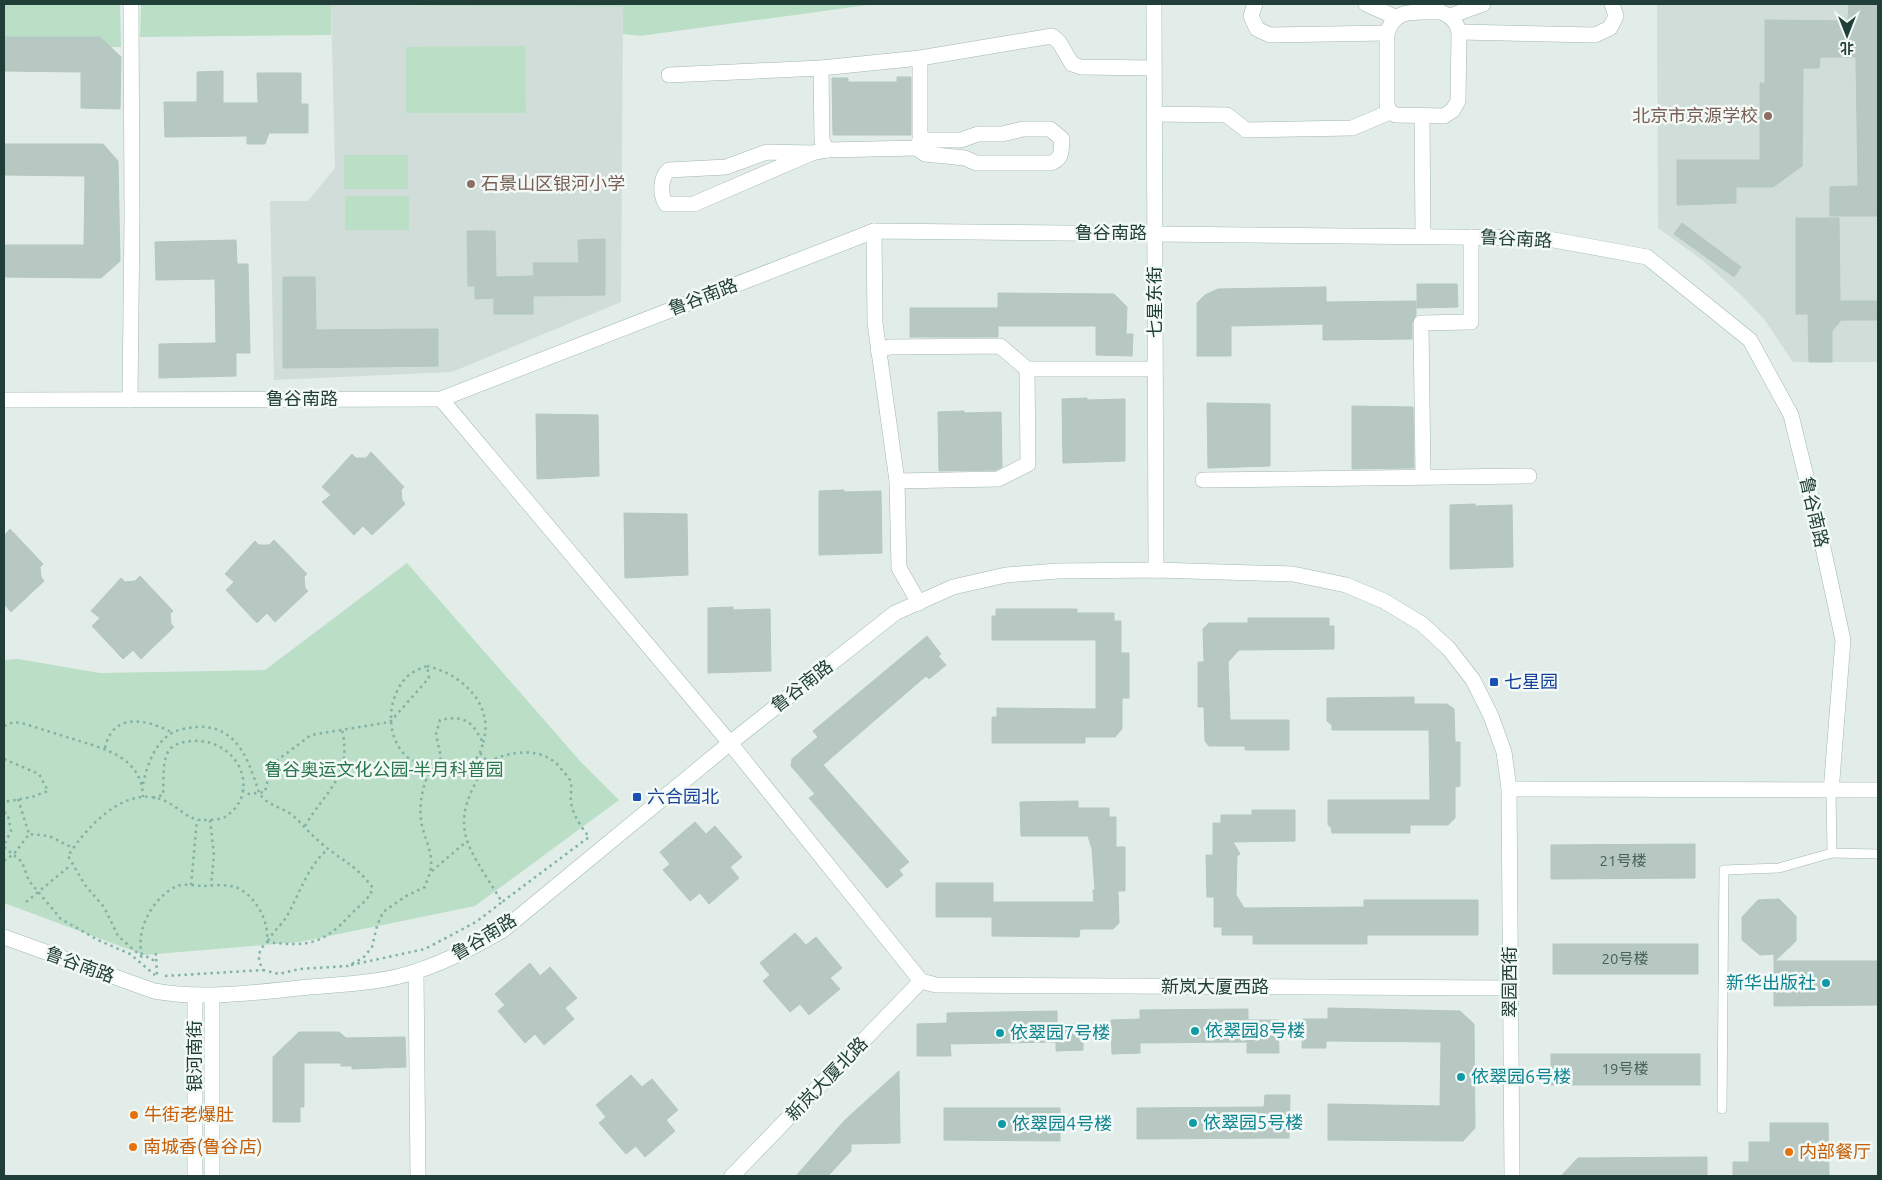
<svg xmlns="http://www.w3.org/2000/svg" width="1882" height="1180" font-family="Ubuntu,'Noto Sans SC',sans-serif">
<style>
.built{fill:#d0ddd8}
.green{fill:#badfc6}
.building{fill:#b7c8c2;stroke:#b4c7c0}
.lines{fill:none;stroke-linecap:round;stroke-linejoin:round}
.lane-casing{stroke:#a4b5b0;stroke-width:10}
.street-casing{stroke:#a4b5b0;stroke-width:16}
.secondary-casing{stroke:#a0b9b2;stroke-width:16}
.path{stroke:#81b2a5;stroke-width:2.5;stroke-dasharray:2.5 4;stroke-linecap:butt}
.lane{stroke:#fff;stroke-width:9}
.street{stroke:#fff;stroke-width:15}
.secondary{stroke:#fff;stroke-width:15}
.education-dot{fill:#8d6e63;stroke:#f3f9f6;stroke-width:2}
.transit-dot{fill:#1a4fb4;stroke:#f3f9f6;stroke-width:2}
.culture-dot{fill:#0f9aa8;stroke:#f3f9f6;stroke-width:2}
.food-dot{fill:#e8710a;stroke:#f3f9f6;stroke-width:2}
.labels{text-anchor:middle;stroke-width:5;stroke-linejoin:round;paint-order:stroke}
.number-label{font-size:15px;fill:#46615a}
.education-label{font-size:18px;fill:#785e54;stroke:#f3f9f6;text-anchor:end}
.street-label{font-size:18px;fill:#213f38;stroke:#f3f9f6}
.transit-label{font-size:18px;fill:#164399;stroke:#f3f9f6;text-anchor:start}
.park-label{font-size:18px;fill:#29784c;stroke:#f3f9f6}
.culture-label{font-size:18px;fill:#0d838f;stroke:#f3f9f6;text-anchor:start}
.food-label{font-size:18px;fill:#c56008;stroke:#f3f9f6;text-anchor:start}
</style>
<rect width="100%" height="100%" fill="#e2ede9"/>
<g class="built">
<path d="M1657 4H1878V362H1793L1764 319 1742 296 1701 259 1658 228Z"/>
<path d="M331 5 623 7 621 302 452 372 274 380 270 201H308L335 168Z"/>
</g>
<g class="green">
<path d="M4 4H120L121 47H4Z"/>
<path d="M141 4H875L640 36 623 34V7L331 5V35L140 37Z"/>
<path d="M525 46 526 113H406V47Z"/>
<rect x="344" y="155" width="64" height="34"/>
<rect x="345" y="196" width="64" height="34"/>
<path d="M407 563 580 761 619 800 475 906 300 942 144 955 4 903V660L18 659 100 673 265 670Z"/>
</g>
<g class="building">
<path d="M1849 4H1878V216H1830V187L1858 186 1856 57H1820L1819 68H1803L1802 166 1773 187H1736V203L1677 205V160H1760V83H1765V20L1848 21Z"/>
<path d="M4 37H100L121 57 120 109 81 108V72L4 71Z"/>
<path d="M223 71V103H258L257 73H301V104H308V133H269L265 144H247V136L165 137 164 102H197V72Z"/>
<path d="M897 77H911V135H833L832 78H848V82H897Z"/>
<path d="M4 144H103L118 161 120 261 101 278 4 277V245H84L85 176 4 175Z"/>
<path d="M1796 218H1839L1840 301H1878V320H1841L1832 331V362H1809L1808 314H1796Z"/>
<path d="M1682 223 1741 267 1734 277 1674 234Z"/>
<path d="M467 231H495L496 277 534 276 533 263H579L578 240 605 239V295L533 296V314H494V298L475 299V286H468Z"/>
<path d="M236 240 237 264H248L250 353H236V376L159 378V344L216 343 215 279 156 280 155 242Z"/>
<path d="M283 277H315L316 330 438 329V366L283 368Z"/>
<path d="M1417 284H1457L1458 307 1417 308Z"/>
<path d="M1326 287V302L1416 301V315L1412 323V339L1323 340V324L1231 326V356H1197V303L1205 295 1218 289Z"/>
<path d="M998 293 1114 294 1127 307 1126 334H1133L1132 356 1096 355V326H998V337H910V308H998Z"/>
<path d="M1087 398V400L1125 399V461L1063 463 1062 399Z"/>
<path d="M1207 403 1270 404V466L1208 468Z"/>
<path d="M1352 406 1413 407 1414 468 1352 469Z"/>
<path d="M964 411V413L1001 412 1002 467 996 470 939 471 938 412Z"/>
<path d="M536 414 598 415 599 476 537 479Z"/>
<path d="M371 452 404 487 401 490 402 500 405 504 372 535 363 526 354 535 322 502 331 495 322 487 352 454 356 458H366Z"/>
<path d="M844 490V492L881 491 882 553 819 555V491Z"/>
<path d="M1475 504V506L1512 505 1513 567 1450 569V505Z"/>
<path d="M624 513 687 514 688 575 625 578Z"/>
<path d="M10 529 43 564 40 567 41 577 44 581 11 612 4 604V536Z"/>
<path d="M274 540 307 574 304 577 305 588 308 591 275 622 267 613 257 623 226 590 234 582 225 574 255 541 259 545H269Z"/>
<path d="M140 576 173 611 170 614 171 624 174 627 141 659 133 650 123 659 92 626 100 618 91 611 121 578 125 582 135 581Z"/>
<path d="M733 607V610L770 609 771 671 708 673V608Z"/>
<path d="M996 609H1077V613H1114V621H1121V653H1129V698H1122V729L1115 737H1085V743H992V717H997V708L1096 709V640H992V616H996Z"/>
<path d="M1248 618H1329V626H1334V649L1239 650 1228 662 1230 720H1289V750H1245V746H1209L1205 741 1204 707H1198V662H1204L1203 629 1209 623H1248Z"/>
<path d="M927 636 941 654 938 656 946 665 929 679 926 676 823 765 909 862 899 870 903 875 887 888 809 798 815 794 791 766 792 759 818 737 813 731Z"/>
<path d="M1414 697V704H1447L1454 709 1455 742H1460V786L1455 787V818L1448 825H1410V833H1332L1331 827 1328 825V800H1430L1429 730H1332V725L1327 721V698Z"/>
<path d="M1078 801V808H1109V817H1116V847H1125V891H1118L1119 923 1113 929H1080L1079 937 992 936V917H936V883H993V902H1094L1093 890H1095L1092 849 1088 836H1021L1020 802Z"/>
<path d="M1252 810H1295V841L1233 842 1240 854 1237 856 1236 895 1244 908 1364 907V900H1478V935H1367V944H1253V935H1222V927H1214V897H1207L1206 855H1213V823H1221V815H1252Z"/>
<path d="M695 822 706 834 715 826 742 857 730 867 739 878 709 904 700 893 690 901 663 870 670 864 660 852Z"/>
<path d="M1695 844V878L1551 879V845Z"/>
<path d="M1779 899 1796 916V941L1775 961H1878V1005L1774 1006V954L1760 955 1742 940V917L1758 900Z"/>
<path d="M795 933 806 945 816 937 842 968 830 978 840 989 809 1015 800 1004 790 1012 763 981 770 975 760 963Z"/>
<rect x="1553" y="944" width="145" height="30"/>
<path d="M530 963 540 976 550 967 577 998 565 1008 574 1019 544 1045 535 1034 525 1043 498 1011 505 1005 495 994Z"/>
<path d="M1328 1008 1460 1011 1474 1024 1475 1128 1463 1141 1328 1140V1104L1440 1106 1441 1042 1326 1041V1048H1302L1303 1019H1328Z"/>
<path d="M1248 1009V1020H1278L1279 1053H1247V1042L1140 1043V1053L1112 1054 1111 1020 1140 1019V1010Z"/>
<path d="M1057 1011V1024H1083V1050L1056 1051V1042L950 1044 951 1056H917V1024L947 1023V1013Z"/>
<path d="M299 1032H339L346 1038 405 1037 406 1067 352 1069V1066H341V1063H304V1107H300V1122H273V1057Z"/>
<rect x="1551" y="1054" width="149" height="31"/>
<path d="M899 1071 900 1143 851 1144V1151L828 1176H796L845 1120Z"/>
<path d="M631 1075 642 1087 652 1079 678 1110 666 1120 675 1131 645 1157 636 1146 626 1154 599 1123 606 1117 596 1105Z"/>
<path d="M1265 1095H1290L1289 1138 1137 1139V1108L1264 1107Z"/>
<path d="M944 1108H1060V1141L944 1140Z"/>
<path d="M1770 1123H1828L1829 1176H1733V1162H1749V1142H1770Z"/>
<path d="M1707 1157V1176H1561L1578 1158Z"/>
</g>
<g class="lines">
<defs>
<g id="lane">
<path d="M1831 792 1832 853 1878 854"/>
<path d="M1722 1109 1724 870 1779 868 1832 853"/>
</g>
<g id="street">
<path d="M1255 4 1251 16 1257 29 1270 35 1387 33"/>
<path d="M1366 4 1395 17"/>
<path d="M1441 12C1452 17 1456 21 1459 32L1458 101 1453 110 1444 116 1396 115 1390 112 1387 105V33C1396 6 1416 13 1441 12Z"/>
<path d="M1450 16 1483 4"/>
<path d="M1459 32 1595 35 1610 28 1616 16 1612 4"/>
<path d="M821 68 822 141 827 150 917 148 920 140V58"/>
<path d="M669 75 821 68 920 58 1052 36 1059 42 1072 64 1081 67 1154 68"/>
<path d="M1154 114 1227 115 1246 130 1352 128 1390 112"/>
<path d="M1422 116 1423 236"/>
<path d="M917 148 925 154 965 158 976 163H1050C1063 160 1061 150 1062 139L1050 129H1023L1002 134H978L961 140H920"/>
<path d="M812 153 767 152 726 167 669 170C660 177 660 195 666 204H694L812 153 827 150"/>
<path d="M874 231 875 323 897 481 899 568 919 603"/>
<path d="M878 350 890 347 1000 346 1027 369H1155"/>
<path d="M130 400 132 216 131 4"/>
<path d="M1423 475 1421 323 1471 322V237"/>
<path d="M1203 480 1529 476"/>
<path d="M897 481 998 479 1028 464 1027 369"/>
</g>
<g id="secondary">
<path d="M1154 4 1156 570"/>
<path d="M441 399 730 743 921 981"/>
<path d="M4 400 441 399 874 231 1543 238 1647 257 1750 340 1791 415 1819 529 1843 640 1831 792"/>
<path d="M1509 789 1878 790"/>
<path d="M4 937 154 991C206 1000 257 992 309 987 345 984 383 983 417 971 448 961 475 946 503 930L730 743 895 613 953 587 1006 575 1058 571 1156 570 1293 574 1346 585 1384 601 1422 624 1449 649 1473 680 1491 716 1504 752 1509 789 1512 1176"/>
<path d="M416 972 418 1176"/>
<path d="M921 981 936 985 1509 988"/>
<path d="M195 996V1176"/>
<path d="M212 996V1176"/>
<path d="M732 1176 921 981"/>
</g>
</defs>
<use href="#lane" class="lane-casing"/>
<use href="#street" class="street-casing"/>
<use href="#secondary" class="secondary-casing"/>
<g class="path">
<path d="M427 666C462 674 495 705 483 743"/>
<path d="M4 726 14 722 25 724C41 729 57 734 73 739 105 749 142 757 143 797"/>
<path d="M105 748C113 712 146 719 171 732"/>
<path d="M480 753 488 762C511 750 545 746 562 770 565 774 570 778 571 783 572 789 570 796 571 802 573 815 581 827 589 837L502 902C466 843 445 827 488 762"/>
<path d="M4 759 39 774 48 791 32 797 4 802"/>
<path d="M143 784C148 761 158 734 183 729 222 720 241 740 253 775 257 784 257 792 264 799 272 806 282 808 291 814 302 823 310 834 321 843 342 861 355 864 373 888 368 901 360 905 351 914 323 945 307 947 267 942 257 952 257 958 263 970L279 974 299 969 348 966 363 958 372 947 377 926 383 912 406 896 425 887C426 882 429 877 430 872 435 854 423 837 421 820 419 802 423 782 432 768"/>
<path d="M242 790 249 794 265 792 271 765 311 735 390 722 429 678 427 666C419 669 409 673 404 680 387 701 386 735 405 755 412 762 423 765 432 768L441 758 436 734 440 720C465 715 472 721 483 743 477 768 463 771 440 766L438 762"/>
<path d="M153 798 163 795C164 782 162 766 167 754 170 746 178 743 185 742 235 732 265 791 225 817 219 820 209 820 202 820 189 820 180 809 169 803 129 780 87 826 68 856L85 885 104 907 118 936 142 957H149L153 960 156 954 157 976"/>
<path d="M18 799 29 834"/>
<path d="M4 812 8 815 11 831 4 845"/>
<path d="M210 820 214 855 211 885"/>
<path d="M305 826C325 791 353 776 342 730"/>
<path d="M4 847 22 862 29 881 61 919 98 940 130 954 155 975"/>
<path d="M4 861 14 854 29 834 49 836 73 848"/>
<path d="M432 871 467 841"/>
<path d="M191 885 197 820"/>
<path d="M26 902 71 865"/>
<path d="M268 941C273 931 281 926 287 916 300 893 307 867 328 849"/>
<path d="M142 955C135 930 153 897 177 886 185 883 196 886 204 886 215 885 228 884 238 888 257 898 269 921 267 942"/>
<path d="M351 965 425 949 476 922 502 902"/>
<path d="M165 976 263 970"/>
</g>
<use href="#lane" class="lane"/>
<use href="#street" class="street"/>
<use href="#secondary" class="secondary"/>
</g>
<g class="education-dot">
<circle cx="1768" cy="116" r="5"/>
<circle cx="471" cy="184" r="5"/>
</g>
<g class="transit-dot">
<rect x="1489" y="677" width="10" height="10" rx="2.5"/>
<rect x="632" y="792" width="10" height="10" rx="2.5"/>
</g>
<g class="culture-dot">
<circle cx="1826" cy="983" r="5"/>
<circle cx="1195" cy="1031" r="5"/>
<circle cx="1000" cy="1033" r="5"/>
<circle cx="1461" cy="1077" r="5"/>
<circle cx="1193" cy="1123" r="5"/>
<circle cx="1002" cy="1124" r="5"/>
</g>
<g class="food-dot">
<circle cx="134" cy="1115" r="5"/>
<circle cx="133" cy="1147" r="5"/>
<circle cx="1789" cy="1152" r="5"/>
</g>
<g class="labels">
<g class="number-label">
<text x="1623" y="866">21号楼</text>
<text x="1625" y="964">20号楼</text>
<text x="1625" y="1074">19号楼</text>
</g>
<g class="education-label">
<text x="1758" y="122">北京市京源学校</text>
<text x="481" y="190" text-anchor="start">石景山区银河小学</text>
</g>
<g class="street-label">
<text x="1111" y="239">鲁谷南路</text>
<text transform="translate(1516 239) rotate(3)" y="6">鲁谷南路</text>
<text transform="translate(703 297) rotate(-21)" y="6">鲁谷南路</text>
<text transform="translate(1155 302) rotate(-90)" y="6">七星东街</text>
<text x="302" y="405">鲁谷南路</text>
<text transform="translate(1814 512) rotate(77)" y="6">鲁谷南路</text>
<text transform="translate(802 686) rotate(-38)" y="6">鲁谷南路</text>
<text transform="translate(484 937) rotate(-31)" y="6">鲁谷南路</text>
<text transform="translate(80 965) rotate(20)" y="6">鲁谷南路</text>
<text transform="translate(1510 982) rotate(-90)" y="6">翠园西街</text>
<text x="1215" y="993">新岚大厦西路</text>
<text transform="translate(195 1056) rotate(-90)" y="6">银河南街</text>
<text transform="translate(827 1079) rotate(-46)" y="6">新岚大厦北路</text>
</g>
<g class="transit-label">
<text x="1504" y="688">七星园</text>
<text x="647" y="803">六合园北</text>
</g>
<g class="park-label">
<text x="384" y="776">鲁谷奥运文化公园-半月科普园</text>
</g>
<g class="culture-label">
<text x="1816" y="989" text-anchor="end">新华出版社</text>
<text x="1205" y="1037">依翠园8号楼</text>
<text x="1010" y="1039">依翠园7号楼</text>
<text x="1471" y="1083">依翠园6号楼</text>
<text x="1203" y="1129">依翠园5号楼</text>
<text x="1012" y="1130">依翠园4号楼</text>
</g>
<g class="food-label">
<text x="144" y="1121">牛街老爆肚</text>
<text x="143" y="1153">南城香(鲁谷店)</text>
<text x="1799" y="1158">内部餐厅</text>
</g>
</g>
<rect width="1882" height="1180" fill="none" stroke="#213f38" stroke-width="10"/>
<g transform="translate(1847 35) rotate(180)" stroke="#f3f9f6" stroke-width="4" paint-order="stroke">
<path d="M0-4L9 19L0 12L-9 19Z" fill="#213f38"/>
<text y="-8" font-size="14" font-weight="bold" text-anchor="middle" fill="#213f38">北</text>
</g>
</svg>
